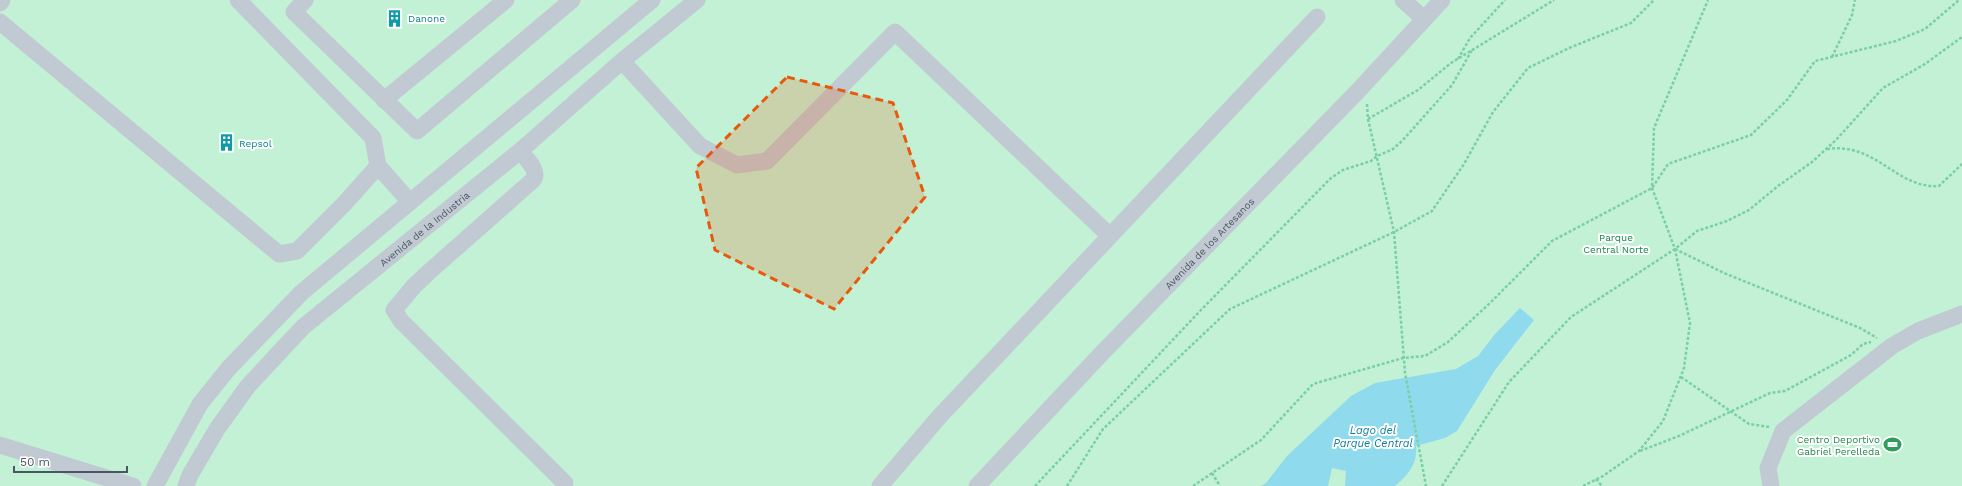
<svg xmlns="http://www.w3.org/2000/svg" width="1962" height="486" font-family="'Work Sans',sans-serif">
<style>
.green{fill:#c3f1d5}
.water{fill:#90daee}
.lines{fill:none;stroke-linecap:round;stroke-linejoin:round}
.path{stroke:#7ad0a6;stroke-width:2.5;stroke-dasharray:3 2;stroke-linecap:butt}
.minor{stroke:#c1cad2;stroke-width:17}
.marked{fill:#e8590c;fill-opacity:0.2;stroke:#e8590c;stroke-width:3;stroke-dasharray:8 5;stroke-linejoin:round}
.labels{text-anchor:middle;stroke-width:4;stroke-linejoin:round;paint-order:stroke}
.culture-label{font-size:10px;fill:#0d838f;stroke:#fff;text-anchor:start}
.street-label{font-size:10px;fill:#4a5661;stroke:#fff}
.park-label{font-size:10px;fill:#17864f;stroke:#fff}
.leisure-label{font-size:10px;fill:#27864d;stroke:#fff;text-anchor:end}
.water-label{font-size:11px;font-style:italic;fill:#0c7c9b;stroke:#fff}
</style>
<rect width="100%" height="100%" fill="#f5f3f3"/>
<rect class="green" x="0" y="0" width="1962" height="486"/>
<path class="water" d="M1520 308 1534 320 1495 370 1457 431 1445 438 1416 446C1418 464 1408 475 1395 486H1345L1346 471 1332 468 1328 486H1261L1266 483 1287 456 1351 396 1375 383 1456 369 1478 356 1495 334Z"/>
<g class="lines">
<g class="path">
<path d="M1832 57 1852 15 1855 0"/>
<path d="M1458 59 1470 38 1505 0"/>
<path d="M1367 104 1368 119 1394 232 1405 373 1426 486"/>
<path d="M1368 119 1418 90 1451 63 1554 0"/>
<path d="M1827 149C1877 142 1896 189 1939 186L1962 164"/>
<path d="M1675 249 1724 273 1860 328 1877 338"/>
<path d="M1681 377 1749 424 1769 427"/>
<path d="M1640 451 1679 436 1770 393 1785 391 1851 355 1863 344 1871 342"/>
<path d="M1212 473 1220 486"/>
<path d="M1596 479 1602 486"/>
<path d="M1035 486 1200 311 1331 178 1343 170 1371 161 1377 156 1393 149 1402 141 1452 85 1472 50"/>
<path d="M1067 486 1103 429 1230 309 1394 232 1432 211 1464 164 1493 112 1528 68 1569 48 1631 23 1654 0"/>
<path d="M1193 486 1261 440 1313 384 1403 358 1425 356 1448 342 1490 303 1552 241 1652 188 1668 164 1751 135 1787 100 1815 61 1896 41 1925 29 1959 0"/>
<path d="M1442 486 1509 382 1571 317 1675 249 1697 231 1727 221 1749 210 1778 186 1812 162 1836 140 1883 88 1925 64 1962 37"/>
<path d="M1583 486 1603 476 1639 451 1663 421 1684 368 1690 323 1675 249 1652 188 1654 128 1708 0"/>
</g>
<g class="minor">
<path d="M238 0 373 138 378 166 410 202"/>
<path d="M305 0 294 12 417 131 572 0"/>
<path d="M1403 0 1424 19"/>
<path d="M0 3 2 0"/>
<path d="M0 22 279 254 297 251 344 204 378 166"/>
<path d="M622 61 700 146 737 165 767 161 895 32 1110 236"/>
<path d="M384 100 506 0"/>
<path d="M520 151C526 159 540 170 533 180L430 271 414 286 394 310 401 321 565 483"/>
<path d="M0 445 133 486"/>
<path d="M155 486 200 404 228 369 301 293 652 0"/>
<path id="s1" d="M186 486 190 475 217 429 248 386 303 327 520 151 622 61 697 0"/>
<path d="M880 486 939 417 1317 17"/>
<path id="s2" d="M977 486 1103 352 1357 92 1442 0"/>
<path d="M1771 486 1768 468 1783 431 1892 346 1918 331 1962 314"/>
</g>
</g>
<path class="marked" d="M787 77 893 103 925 197 834 309 715 250 696 168Z"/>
<defs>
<symbol id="building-bare" viewBox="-9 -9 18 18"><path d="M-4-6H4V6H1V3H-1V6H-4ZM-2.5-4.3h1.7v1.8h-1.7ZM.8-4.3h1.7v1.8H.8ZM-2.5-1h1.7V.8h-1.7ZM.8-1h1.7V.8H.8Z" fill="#0f9aa8" stroke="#fff" stroke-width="2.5" paint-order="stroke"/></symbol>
<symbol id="stadium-bare" viewBox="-9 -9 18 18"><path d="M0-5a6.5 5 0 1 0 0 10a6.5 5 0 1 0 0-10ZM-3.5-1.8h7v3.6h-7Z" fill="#2e9e5b" stroke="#fff" stroke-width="2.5" paint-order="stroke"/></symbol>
</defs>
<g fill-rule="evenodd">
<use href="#building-bare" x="382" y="6" width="25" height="25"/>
<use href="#building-bare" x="214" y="130" width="25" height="25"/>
<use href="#stadium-bare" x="1880" y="432" width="25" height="25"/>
</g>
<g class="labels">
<g class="culture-label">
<text x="408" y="22">Danone</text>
<text x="239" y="147">Repsol</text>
</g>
<g class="street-label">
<text dy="4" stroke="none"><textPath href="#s1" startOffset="355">Avenida de la Industria</textPath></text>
<text dy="4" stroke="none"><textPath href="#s2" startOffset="336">Avenida de los Artesanos</textPath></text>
</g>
<g class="park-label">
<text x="1616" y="241">Parque<tspan x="1616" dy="12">Central Norte</tspan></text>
</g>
<g class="leisure-label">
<text x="1880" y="443">Centro Deportivo<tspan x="1880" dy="12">Gabriel Perelleda</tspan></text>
</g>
<g class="water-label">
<text x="1373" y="434">Lago del<tspan x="1373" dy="13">Parque Central</tspan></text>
</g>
</g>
<path d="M14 466v6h113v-6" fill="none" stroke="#4a5661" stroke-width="2"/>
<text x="20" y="466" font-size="12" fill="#4a5661" stroke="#ffffff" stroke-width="3" paint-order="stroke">50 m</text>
</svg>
